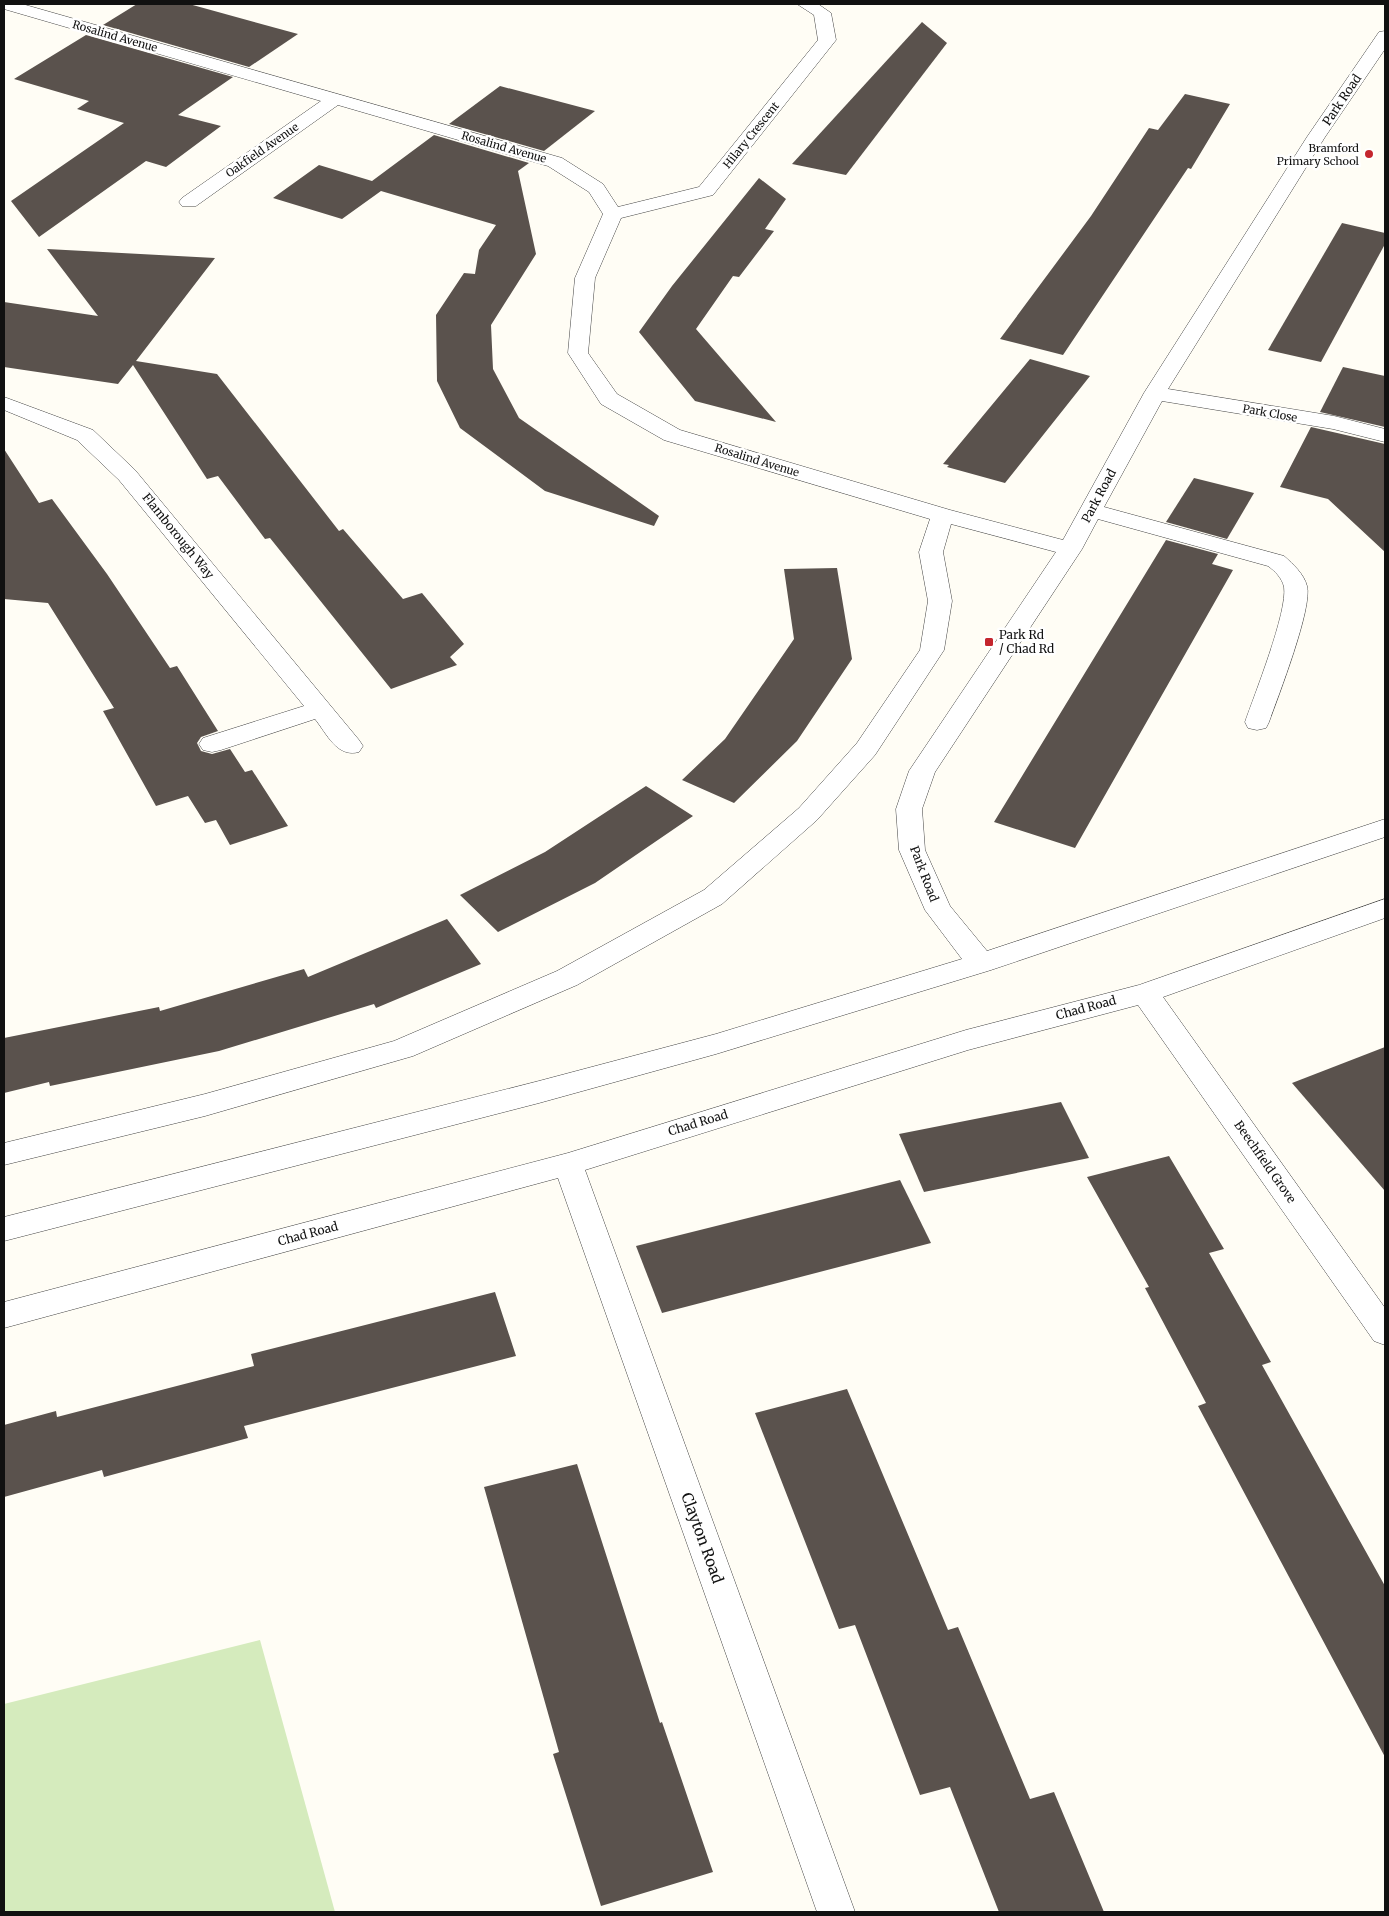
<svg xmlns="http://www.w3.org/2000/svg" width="1389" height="1916" font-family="Merriweather,serif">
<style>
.green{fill:#d5ebbd}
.building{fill:#5a524d}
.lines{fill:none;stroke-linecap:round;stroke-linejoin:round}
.minor-casing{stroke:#444;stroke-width:1}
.minor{fill:#fff;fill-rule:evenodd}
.poi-dot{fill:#c4262e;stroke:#fff;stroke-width:2}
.labels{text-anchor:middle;stroke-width:5;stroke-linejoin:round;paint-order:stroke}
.far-street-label{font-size:11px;fill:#111;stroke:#fff}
.far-poi-label{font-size:11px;fill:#111;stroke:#fff;text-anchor:end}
.street-label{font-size:12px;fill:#111;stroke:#fff}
.poi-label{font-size:12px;fill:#111;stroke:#fff;text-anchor:start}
.near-street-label{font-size:15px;fill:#111;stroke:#fff}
</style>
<rect width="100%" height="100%" fill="#fffdf5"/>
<path class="green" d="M260 1640 335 1912H4V1704Z"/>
<g class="building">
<path d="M137 4H189L298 34 249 67 103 25Z"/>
<path d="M922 22 947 43 846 175 792 164Z"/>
<path d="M86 35 233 77 178 115 221 126 166 167 146 161 39 237 11 201 124 123 77 109 89 101 14 79Z"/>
<path d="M500 86 595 111 544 151 449 124Z"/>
<path d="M1185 94 1230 104 1191 169 1188 168 1063 355 1000 339 1091 216 1149 128 1158 130Z"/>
<path d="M434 135 529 163 518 171 536 254 491 325 493 369 519 418 659 516 654 526 545 491 460 428 437 381 436 315 464 273 475 274 479 250 496 225 381 191 342 219 273 198 319 165 372 181Z"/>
<path d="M759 178 786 199 765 229 774 231 739 277 733 276 696 329 776 422 695 401 639 332 672 286Z"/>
<path d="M1342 223 1385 233V244L1321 362 1268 350Z"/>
<path d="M47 249 215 258 136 361 217 374 339 531 343 529 403 599 422 593 464 644 450 657 457 665 391 689 270 538 265 539 218 476 207 479 133 365 118 384 4 367V302L98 316Z"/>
<path d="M1030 359 1090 376 1005 483 947 467 949 465 943 464Z"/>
<path d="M1343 367 1385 376V427L1320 412Z"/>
<path d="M1311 427 1385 444V552L1328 499 1280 487Z"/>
<path d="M4 449 39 503 52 499 107 574 170 668 177 666 218 731 201 737 197 743 201 751 212 754 230 749 245 772 252 770 288 826 230 845 216 820 205 823 188 796 156 806 103 711 114 708 48 603 4 599Z"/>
<path d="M1194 478 1254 493 1227 539 1166 522Z"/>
<path d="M1166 540 1218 554 1212 564 1233 570 1075 848 994 822Z"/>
<path d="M837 568 852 659 797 741 734 803 682 780 725 739 794 639 784 569Z"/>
<path d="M646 786 693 816 595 883 498 932 460 895 545 852Z"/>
<path d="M447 919 481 964 376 1008 374 1004 219 1051 50 1086 49 1082 4 1093V1038L159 1007 160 1011 304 969 308 977Z"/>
<path d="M1385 1047V1191L1292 1083Z"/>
<path d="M1061 1102 1089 1158 924 1192 899 1134Z"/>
<path d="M1169 1156 1224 1249 1209 1253 1271 1362 1262 1365 1385 1586V1757L1198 1406 1206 1403 1145 1288 1149 1287 1087 1177Z"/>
<path d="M900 1180 931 1243 662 1313 636 1246Z"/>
<path d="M495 1292 516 1356 244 1426 248 1438 104 1477 102 1470 4 1497V1425L56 1411 57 1417 254 1366 251 1354Z"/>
<path d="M847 1389 948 1630 958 1627 1030 1799 1054 1792 1104 1912H999L950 1787 920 1795 855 1625 839 1629 755 1413Z"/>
<path d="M577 1464 660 1723 662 1722 713 1872 601 1906 553 1754 559 1752 484 1487Z"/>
</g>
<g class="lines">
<defs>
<g id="minor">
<path d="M4 4H22L562 158 603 184 618 207 699 187 818 40 814 15 797 4H818L831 13 836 40 713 195 621 218 595 278 588 353 617 394 680 430 950 510 1063 540 1144 393 1307 137 1379 32 1385 31V49L1325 137 1168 389 1334 416 1385 429V442L1333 429 1162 401 1104 507 1284 556C1293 564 1304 574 1307 586 1313 607 1278 697 1269 722L1266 728 1257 730 1248 728 1245 722C1254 696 1288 611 1284 587 1282 578 1275 571 1268 566L1098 519 1082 549 935 772 922 809 925 850 950 906 987 951 1385 819V837L991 970 716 1054 539 1103 4 1241V1217L539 1081 716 1034 962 959 925 910 899 850 896 809 909 771 1056 552 951 524 943 552 952 601 944 650 875 755 817 820 722 904 577 985 413 1056 205 1116 4 1165V1143L205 1094 394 1041 557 971 704 890 799 808 857 743 920 650 928 601 919 552 930 519 664 440 601 404 568 353 575 278 603 214 589 192 548 166 338 105 196 206H182L179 202 182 198 321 101 4 9Z"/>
<path d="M4 397 93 430 135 470 359 740 363 746 359 752C337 758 327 734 315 719L221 750 212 752 203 750 199 744 203 738 304 706 119 480 77 440 4 410Z"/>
<path d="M1385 899V918L1163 997 1385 1308V1345L1374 1341 1138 1005 968 1050 585 1170 855 1912H817L558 1178 4 1328V1302L568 1153 966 1030 1139 985Z"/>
</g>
</defs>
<use href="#minor" class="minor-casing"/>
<use href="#minor" class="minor"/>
</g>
<g class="poi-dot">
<circle cx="1369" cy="154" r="5"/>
<rect x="984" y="637" width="10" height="10" rx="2.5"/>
</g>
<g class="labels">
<g class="far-street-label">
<text transform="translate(115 36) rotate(16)" y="4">Rosalind Avenue</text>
<text transform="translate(751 135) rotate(-51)" y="4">Hilary Crescent</text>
<text transform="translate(504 147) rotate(16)" y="4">Rosalind Avenue</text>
<text transform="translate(262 150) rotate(-35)" y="4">Oakfield Avenue</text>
<text transform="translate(1270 413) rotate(10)" y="4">Park Close</text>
<text transform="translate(757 460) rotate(17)" y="4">Rosalind Avenue</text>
</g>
<g class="far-poi-label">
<text x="1359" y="152">Bramford<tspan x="1359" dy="13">Primary School</tspan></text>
</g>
<g class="street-label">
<text transform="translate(1342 100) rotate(-56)" y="4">Park Road</text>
<text transform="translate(1099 496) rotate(-62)" y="4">Park Road</text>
<text transform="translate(178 536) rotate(51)" y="4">Flamborough Way</text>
<text transform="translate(924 874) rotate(69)" y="4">Park Road</text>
<text transform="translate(1086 1008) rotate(-15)" y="4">Chad Road</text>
<text transform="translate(698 1123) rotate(-17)" y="4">Chad Road</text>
<text transform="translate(1265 1162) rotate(55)" y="4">Beechfield Grove</text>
<text transform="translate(308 1234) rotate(-15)" y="4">Chad Road</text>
</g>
<g class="poi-label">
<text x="999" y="639">Park Rd<tspan x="999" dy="14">/ Chad Rd</tspan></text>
</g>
<g class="near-street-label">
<text transform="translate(702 1538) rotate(70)" y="5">Clayton Road</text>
</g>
</g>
<rect width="1389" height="1916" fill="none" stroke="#111111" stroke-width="10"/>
</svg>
